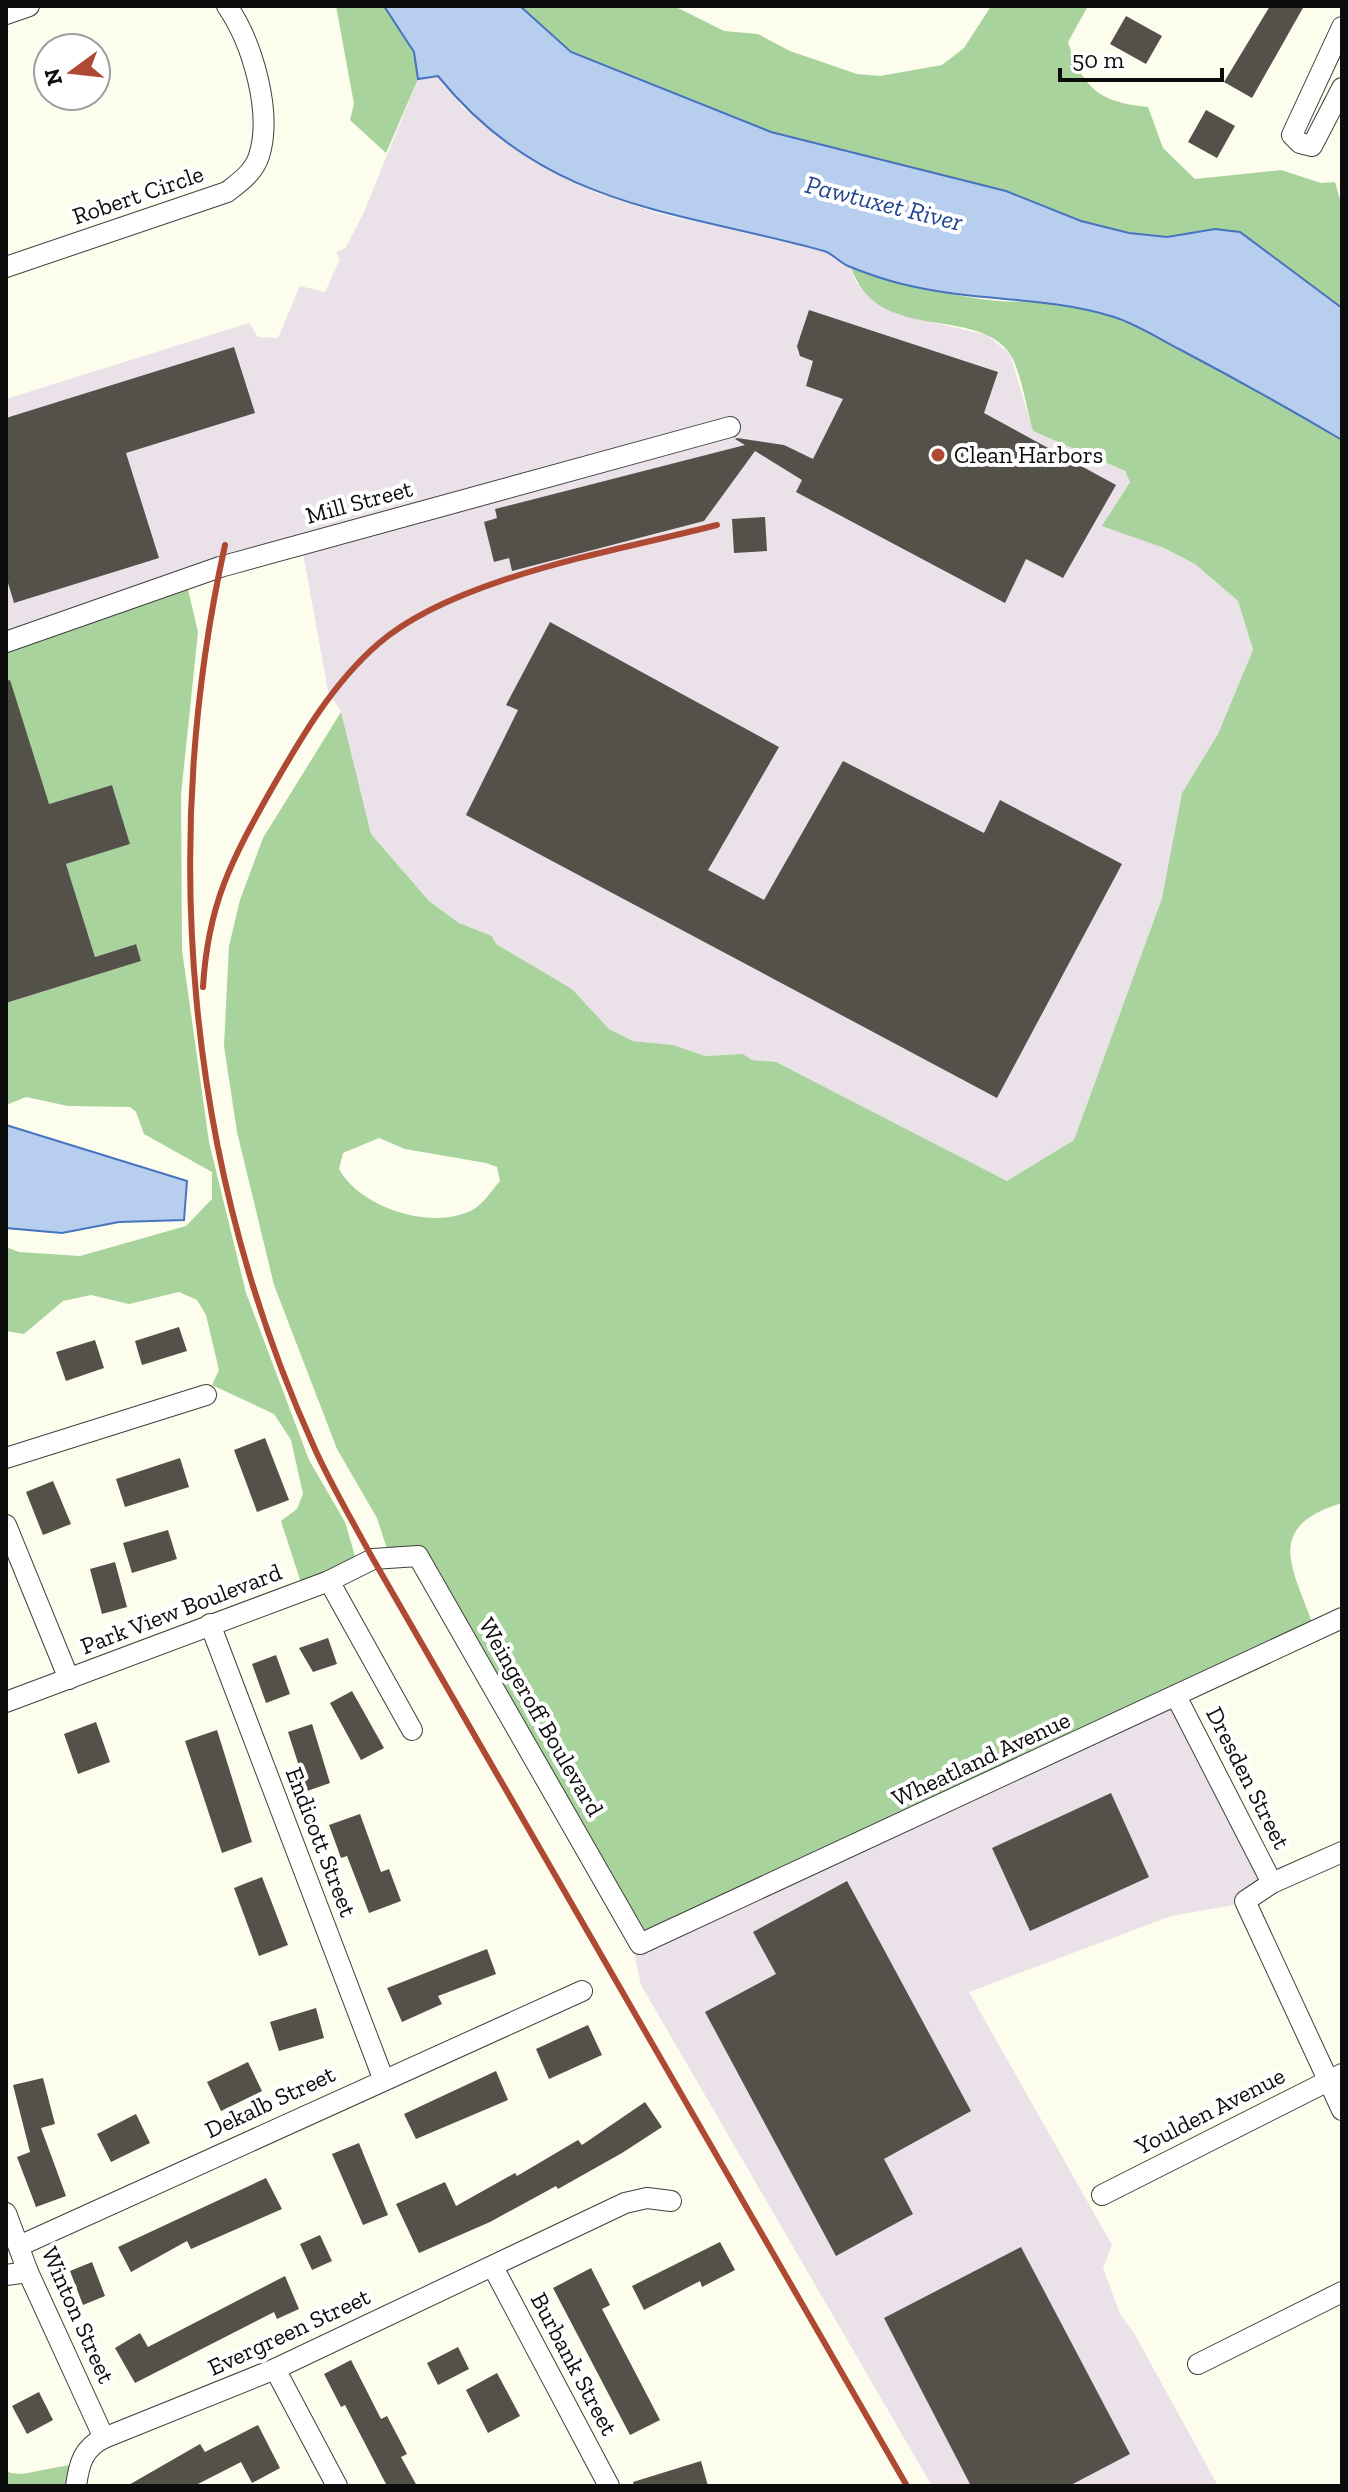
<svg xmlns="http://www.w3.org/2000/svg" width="1348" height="2492" font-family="'Zilla Slab',serif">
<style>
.industrial{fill:#eae1e9}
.forest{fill:#a8d39c;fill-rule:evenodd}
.water{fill:#b7ceef;stroke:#4674bf;stroke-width:2}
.building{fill:#54504a}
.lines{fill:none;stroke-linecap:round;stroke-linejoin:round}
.minor-casing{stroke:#3f3f3f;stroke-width:22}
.minor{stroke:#fff;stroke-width:20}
.rail{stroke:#ae4933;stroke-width:6}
.poi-dot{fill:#ae4933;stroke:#fff;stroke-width:3}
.labels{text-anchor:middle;stroke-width:8;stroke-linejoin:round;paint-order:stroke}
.street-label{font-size:24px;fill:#0c0c0c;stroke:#fff}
.poi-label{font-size:24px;fill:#0c0c0c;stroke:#fff;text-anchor:start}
.water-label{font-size:26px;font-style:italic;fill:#234891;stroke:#fff}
</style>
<rect width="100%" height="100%" fill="#fdfdee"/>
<g class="industrial">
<path d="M438 76 463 108 592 191 657 213 826 251 851 267 856 283 896 314 987 335 1010 354 1033 431 1124 471 1130 481 1103 526 1164 548 1195 564 1238 601 1253 651 1218 734 1182 793 1162 898 1074 1140 1007 1181 777 1063 752 1060 743 1054 705 1056 673 1045 633 1041 609 1029 572 989 496 944 492 936 459 923 429 901 371 834 341 712 328 691 303 553 6 640V399L249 323 258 337 278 338 300 286 325 292 340 259 336 252 345 249 364 212 418 79Z"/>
<path d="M1165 1698 1276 1877 1240 1904 1171 1916 969 1992 1112 2245 1103 2268 1120 2314 1134 2333 1218 2486H932L641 1985 631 1938Z"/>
</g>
<g class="forest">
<path d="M336 6H384L414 52 418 79 386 153 350 120 354 104Z"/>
<path d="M520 6H674L724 31 758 34 790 51 857 74 880 76 942 65 964 48 991 6H1088L1068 42C1083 89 1099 102 1148 107L1163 148 1195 179 1281 170 1321 183 1335 182 1342 207V308L1240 232 1215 229 1167 237 1129 233 1081 221 1006 191 771 132 571 52Z"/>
<path d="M851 267C899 283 948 296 998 301 1022 303 1048 299 1071 304 1158 325 1265 394 1342 440V1503C1263 1527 1293 1568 1313 1625L643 1932 433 1563 391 1561 377 1518 337 1449 274 1285 237 1132 224 1046 229 946 240 900 263 838 341 712 371 834 429 901 459 923 492 936 496 944 572 989 609 1029 633 1041 673 1045 705 1056 743 1054 752 1060 776 1062 1007 1181 1074 1140 1162 898 1182 793 1218 734 1253 650 1238 601 1195 564 1164 548 1102 526 1130 482 1125 471 1033 431C1027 411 1021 371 1010 354 977 304 877 346 851 267ZM379 1138 405 1149 486 1163 497 1167 500 1181C492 1190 484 1203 474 1209 434 1232 360 1208 339 1169L343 1153Z"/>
<path d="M187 585 198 632 181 795 182 950 209 1142 246 1293 309 1460 345 1522 359 1570 303 1589 281 1521 297 1509 303 1494 291 1440 274 1414 212 1385 219 1370 206 1315 197 1300 179 1292 129 1304 91 1295 63 1301 24 1334 6 1331V1247L19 1252 80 1256 186 1226 212 1199V1172L144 1134 136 1112 130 1107 68 1106 26 1097 6 1105V1003L141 961 135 944 95 957 66 864 130 844 112 785 49 804 6 706V643Z"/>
<path d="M85 2462 84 2486H6V2469L10 2473 22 2474Z"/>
</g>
<g class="water">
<path d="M384 6H520L571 52 771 132 1006 191 1081 221 1129 233 1167 237 1215 229 1240 232 1342 308V440C1288 408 1234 378 1179 349 1158 338 1136 324 1114 317 1048 296 979 302 911 286 891 282 868 274 848 266 839 262 832 253 824 251 675 210 544 208 438 76L418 79 414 52Z"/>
<path d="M6 1125 187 1181 184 1220 119 1222 62 1233 6 1228Z"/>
</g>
<g class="building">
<path d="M1270 6H1304L1252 98 1224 82Z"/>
<path d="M1126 16 1162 36 1146 64 1110 44Z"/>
<path d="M1206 110 1235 126 1217 158 1188 142Z"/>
<path d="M809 310 998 372 984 413 1116 485 1063 578 1026 559 1005 603 796 492 802 480 755 451 704 521 512 571 509 558 494 562 484 522 497 518 495 509 745 445 735 439 737 438 784 445 813 459 843 399 806 386 813 361 800 356 797 346Z"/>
<path d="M234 347 255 413 126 453 159 558 14 603 6 576V418Z"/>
<path d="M765 517 767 551 734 553 732 519Z"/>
<path d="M550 622 779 747 708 870 764 900 843 761 984 833 1000 800 1122 864 997 1098 466 815 518 710 506 705Z"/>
<path d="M10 680 49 804 112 785 130 844 66 864 95 957 136 944 141 961 6 1003V681Z"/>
<path d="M179 1327 187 1351 142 1365 135 1341Z"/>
<path d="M95 1340 104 1368 66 1381 56 1352Z"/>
<path d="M265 1438 289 1500 257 1512 234 1450Z"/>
<path d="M180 1458 189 1487 125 1507 116 1479Z"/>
<path d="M53 1481 71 1524 43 1535 26 1492Z"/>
<path d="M168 1530 177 1559 132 1573 123 1543Z"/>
<path d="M115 1562 127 1607 102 1614 90 1569Z"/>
<path d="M328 1638 337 1664 313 1672 299 1648Z"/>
<path d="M276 1655 290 1694 266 1703 252 1664Z"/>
<path d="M352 1691 384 1748 361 1760 330 1703Z"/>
<path d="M96 1722 110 1762 78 1774 64 1734Z"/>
<path d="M312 1724 330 1783 307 1791 288 1732Z"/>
<path d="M217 1730 252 1842 222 1853 185 1741Z"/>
<path d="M1111 1793 1149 1877 1030 1931 992 1848Z"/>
<path d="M360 1814 381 1872 389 1869 401 1901 369 1913 347 1856 341 1858 329 1825Z"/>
<path d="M262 1877 288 1945 259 1956 234 1888Z"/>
<path d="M847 1881 971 2111 884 2159 913 2214 836 2256 705 2012 776 1974 753 1932Z"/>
<path d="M487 1949 496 1974 438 1996 442 2004 402 2022 387 1988Z"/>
<path d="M316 2008 324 2038 279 2051 270 2022Z"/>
<path d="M588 2025 602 2055 549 2079 536 2049Z"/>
<path d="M248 2062 262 2091 221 2111 207 2082Z"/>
<path d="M496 2071 508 2100 416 2139 404 2114Z"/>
<path d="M43 2078 55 2124 41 2128 66 2196 36 2207 17 2157 30 2152 13 2085Z"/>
<path d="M645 2102 662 2127 622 2153 558 2189 556 2186 490 2222 419 2253 396 2204 445 2182 456 2206 515 2173 517 2176 578 2140 582 2145Z"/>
<path d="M136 2114 150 2143 111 2162 97 2134Z"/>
<path d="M359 2143 388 2215 363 2225 332 2154Z"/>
<path d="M266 2178 282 2209 191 2249 187 2241 131 2272 118 2247Z"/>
<path d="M320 2235 332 2261 312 2270 300 2244Z"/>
<path d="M720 2242 735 2270 702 2287 700 2281 644 2310 632 2286Z"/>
<path d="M1021 2247 1130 2454 1069 2486H971L884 2318Z"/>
<path d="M92 2262 105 2296 83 2305 70 2271Z"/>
<path d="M591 2268 610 2305 602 2309 660 2420 630 2435 553 2288Z"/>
<path d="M285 2276 299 2309 277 2319 274 2312 135 2383 115 2348 140 2333 148 2347Z"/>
<path d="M458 2347 469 2369 438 2385 427 2363Z"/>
<path d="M351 2360 381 2419 387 2416 407 2454 401 2457 417 2486H387L345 2405 341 2407 324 2374Z"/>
<path d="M497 2373 520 2416 488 2433 466 2390Z"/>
<path d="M39 2392 53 2420 27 2434 12 2406Z"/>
<path d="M258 2425 280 2468 252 2483 241 2462 194 2486H127L200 2444 205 2452Z"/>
<path d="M701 2461 708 2486H634L633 2482Z"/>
</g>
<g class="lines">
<defs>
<g id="minor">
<path d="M6 14 29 6"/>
<path d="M1342 27 1292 135 1300 143 1312 146 1342 88"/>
<path d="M6 267 227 192C240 182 254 172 259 156 273 112 252 42 227 6"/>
<path d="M6 642 220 567 730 427"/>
<path d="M6 1458 206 1395"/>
<path d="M6 1525 69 1679"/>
<path d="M329 1581 412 1730"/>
<path d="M210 1624 383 2078"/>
<path d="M1177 1698 1272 1883"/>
<path d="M6 1702 329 1581 373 1559 418 1556 640 1944 1342 1618"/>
<path d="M1342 1852 1272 1883 1245 1901 1342 2110"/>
<path d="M1102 2195 1342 2074"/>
<path d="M6 2213 28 2272 104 2438"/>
<path d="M19 2246 582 1991"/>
<path d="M493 2267 609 2486"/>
<path d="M6 2275 28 2272"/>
<path d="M1198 2364 1342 2292"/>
<path d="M275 2369 337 2486"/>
<path d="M76 2486C79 2464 83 2448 104 2438L275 2369 625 2203 647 2198 671 2201"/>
</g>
</defs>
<use href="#minor" class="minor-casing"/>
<use href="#minor" class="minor"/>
<g class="rail">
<path d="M225 545C159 846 186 1164 314 1447 331 1485 353 1522 373 1559L907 2486"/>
<path d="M203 987C208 904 231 861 271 790 301 738 332 684 378 644 455 577 617 551 717 525"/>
</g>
</g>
<circle class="poi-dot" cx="938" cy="455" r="8"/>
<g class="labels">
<g class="street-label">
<text transform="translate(138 195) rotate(-19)" y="8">Robert Circle</text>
<text transform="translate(359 502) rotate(-15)" y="8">Mill Street</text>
<text transform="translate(181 1609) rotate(-21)" y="8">Park View Boulevard</text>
<text transform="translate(541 1717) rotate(60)" y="8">Weingeroff Boulevard</text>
<text transform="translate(981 1759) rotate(-25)" y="8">Wheatland Avenue</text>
<text transform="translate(1248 1778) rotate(63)" y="8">Dresden Street</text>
<text transform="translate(321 1842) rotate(69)" y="8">Endicott Street</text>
<text transform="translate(270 2102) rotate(-25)" y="8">Dekalb Street</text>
<text transform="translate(1210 2111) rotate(-27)" y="8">Youlden Avenue</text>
<text transform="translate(78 2315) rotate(66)" y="8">Winton Street</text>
<text transform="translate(289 2332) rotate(-25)" y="8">Evergreen Street</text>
<text transform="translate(574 2364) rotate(62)" y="8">Burbank Street</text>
</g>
<g class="poi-label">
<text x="954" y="463">Clean Harbors</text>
</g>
<g class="water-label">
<text transform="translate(884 203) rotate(14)" y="9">Pawtuxet River</text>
</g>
</g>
<rect width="1348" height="2492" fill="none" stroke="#0c0c0c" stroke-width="16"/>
<g transform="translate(72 72) rotate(255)"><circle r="38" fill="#ffffff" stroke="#9e9e9e" stroke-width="2"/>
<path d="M0-6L14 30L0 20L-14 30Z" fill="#ae4933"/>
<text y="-12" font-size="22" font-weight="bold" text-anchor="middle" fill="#0c0c0c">N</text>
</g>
<path d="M1060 68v12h162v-12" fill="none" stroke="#0c0c0c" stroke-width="4"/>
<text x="1072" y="68" font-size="24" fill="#0c0c0c" stroke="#ffffff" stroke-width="6" paint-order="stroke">50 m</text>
</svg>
